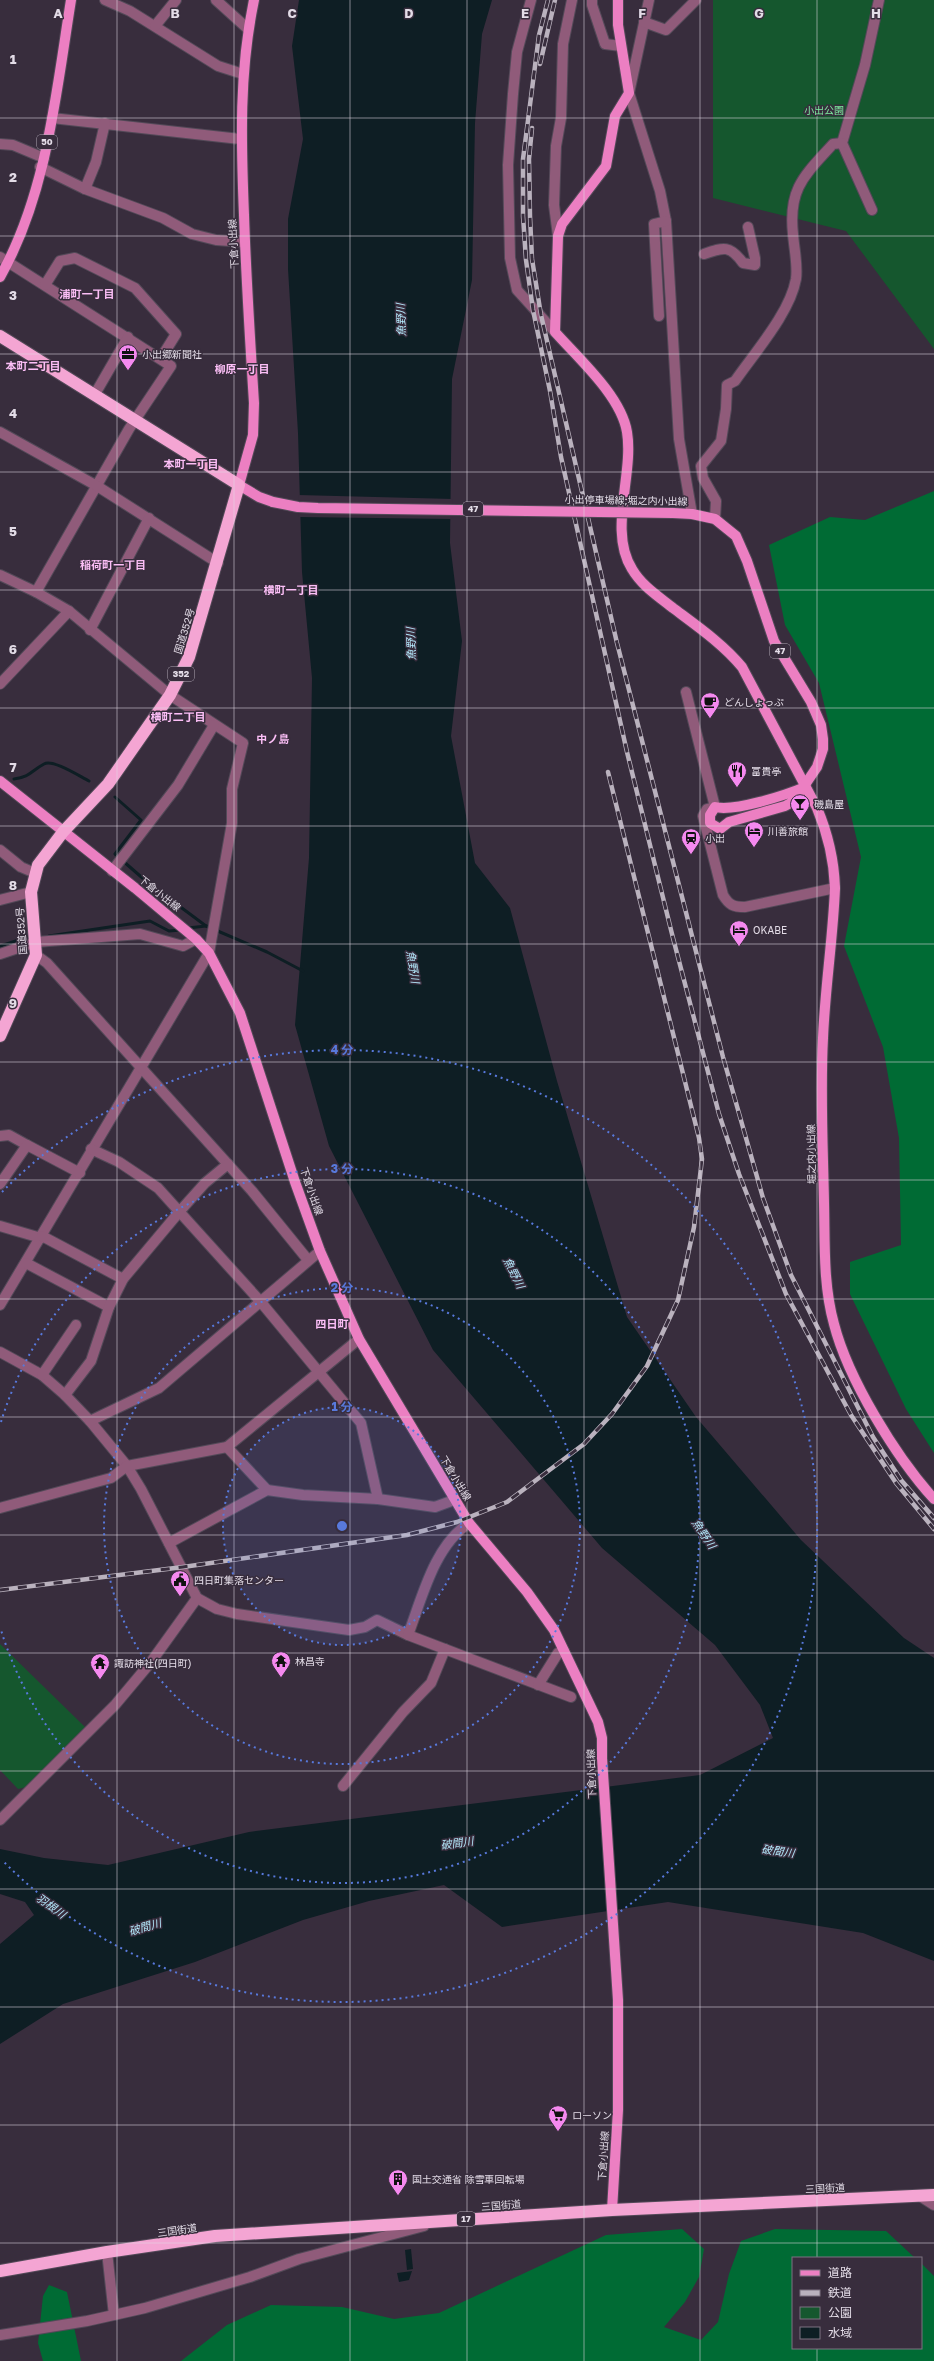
<svg xmlns="http://www.w3.org/2000/svg" width="934" height="2361" font-family="'Golos Text','Noto Sans JP',sans-serif">
<style>
.green{fill:#15572e}
.forest{fill:#006b34}
.water{fill:#0e1e24}
.pier{fill:#382d3d}
.lines{fill:none;stroke-linecap:round;stroke-linejoin:round}
.stream{stroke:#0e1e24;stroke-width:3}
.minor-casing{stroke:#534958;stroke-width:12}
.major-casing{stroke:#534958;stroke-width:12}
.highway-casing{stroke:#534958;stroke-width:14}
.minor{stroke:#905b7a;stroke-width:10}
.major{stroke:#ec7fc2;stroke-width:10}
.highway{stroke:#f4a5d3;stroke-width:12}
.rail-casing{stroke:#bab2be;stroke-width:4.5}
.rail{stroke:#382d3d;stroke-width:3;stroke-dasharray:9;stroke-linecap:butt}
.major-bridge-casing{stroke:#534958;stroke-width:12;stroke-linecap:butt}
.major-bridge{stroke:#ec7fc2;stroke-width:10}
.grid{fill:none;stroke:#e3dce7;stroke-width:1;stroke-opacity:0.55}
.ring{fill:none;stroke:#5879dc;stroke-width:2;stroke-dasharray:2 4}
.labels{text-anchor:middle;stroke-width:3;stroke-linejoin:round;paint-order:stroke}
.shield{fill:#382d3d;stroke:#b0a8b4;stroke-width:1}
.shield-label{font-size:9px;font-weight:bold;fill:#e3dce7}
.park-label{font-size:10px;fill:#7ff0a2;stroke:#382d3d}
.street-label{font-size:10px;fill:#e3dce7;stroke:#382d3d}
.poi-label{font-size:10px;fill:#e3dce7;stroke:#382d3d;text-anchor:start}
.neighbourhood-label{font-size:11px;font-weight:bold;fill:#fcbff7;stroke:#382d3d}
.water-label{font-size:11px;font-style:italic;fill:#b2e7fa;stroke:#382d3d}
.grid-label{font-size:13px;text-anchor:middle;font-weight:bold;fill:#e3dce7;stroke:#382d3d;stroke-width:3;stroke-linejoin:round;paint-order:stroke}
.centre{fill:#5879dc;stroke:#382d3d;stroke-width:2}
.ring-label{font-size:12px;text-anchor:middle;font-weight:bold;fill:#5879dc;stroke:#382d3d;stroke-width:3;stroke-linejoin:round;paint-order:stroke}
</style>
<rect width="100%" height="100%" fill="#382d3d"/>
<g class="green">
<path d="M713 0H934V349L846 231 713 198Z"/>
<path d="M0 1644 85 1727 26 1787 18 1789 0 1770Z"/>
</g>
<g class="forest">
<path d="M934 491V1453L906 1409 850 1294V1262L901 1245 899 1138 883 1047 844 946 861 857 819 683 785 625 769 545 830 517 865 520Z"/>
<path d="M682 2229 704 2249 699 2277 685 2302 664 2327 701 2340 718 2322 729 2274 741 2241 775 2229 886 2231 915 2258H793V2348H921V2263L934 2276V2361H181L227 2325 271 2305 342 2307 394 2319 439 2313 606 2235Z"/>
<path d="M49 2285 67 2292 81 2361H43L38 2343 43 2296Z"/>
</g>
<g class="water">
<path d="M299 0H492L482 34 475 123 472 280 452 379 450 543 462 641 451 736 475 863 510 908 557 1081 627 1317 696 1417 801 1540 904 1638 934 1658V1961L863 1933 668 1902 502 1927 444 1885 369 1901 303 1920 195 1962 63 2004 0 2044V1944L34 1915 25 1902 0 1894V1849L44 1858 108 1865 249 1832 700 1775 773 1738 760 1705 715 1645 602 1548 433 1350 329 1146 295 1025 309 858 312 678 302 572 298 433 288 269V219L303 139 292 46Z"/>
<path d="M411 2249 413 2269 407 2270 405 2250Z"/>
<path d="M412 2271 409 2280 399 2282 397 2273Z"/>
</g>
<path class="pier" d="M298 495 453 499 452 519 299 517Z"/>
<g class="lines">
<g class="stream">
<path d="M14 779C30 777 31 771 44 764 53 759 79 776 89 781"/>
<path d="M115 797 141 820 115 854 147 882 206 926 267 952 303 971"/>
<path d="M188 928 206 926"/>
<path d="M49 936 150 921 169 931 181 930"/>
<path d="M0 946 28 937"/>
</g>
<defs>
<g id="minor">
<path d="M105 0 130 11 218 66 243 74"/>
<path d="M216 0 248 29"/>
<path d="M531 0 517 52 513 94 508 165 510 258 517 290 555 332"/>
<path d="M592 0V5L605 44 621 46"/>
<path d="M649 0 629 93 660 191 666 221 679 439 692 514"/>
<path d="M644 22 666 30 696 0"/>
<path d="M155 26 176 0"/>
<path d="M52 118 240 139"/>
<path d="M0 144 13 145 44 158"/>
<path d="M40 167 85 189 163 218 192 234 216 240 245 242"/>
<path d="M85 189 96 162 105 123"/>
<path d="M872 210 842 143 865 65 879 0"/>
<path d="M558 236 554 205 556 146 561 118 563 44 572 0"/>
<path d="M704 254C724 247 730 245 743 263L755 265V258L748 227"/>
<path d="M0 257 171 366 129 429 36 592"/>
<path d="M45 285 60 261 75 258 135 288 176 334 161 358"/>
<path d="M659 316 654 224 666 221"/>
<path d="M95 394 128 337"/>
<path d="M0 432 97 486 218 563"/>
<path d="M715 519 716 501 703 478 701 466 721 441 726 409 727 385 735 381C755 352 790 313 796 279 798 265 794 248 793 234 788 188 805 175 833 144L842 143"/>
<path d="M0 575 36 592 69 611 170 695 243 743 232 789V823L209 953 0 1305"/>
<path d="M90 630 149 518"/>
<path d="M0 684 69 611"/>
<path d="M686 692 715 807 707 809 703 816 723 895C729 905 733 907 745 907L835 888"/>
<path d="M0 850 21 867 35 873"/>
<path d="M112 871 178 785 214 725"/>
<path d="M0 900 31 892"/>
<path d="M0 954 36 942 140 934 183 946 196 939"/>
<path d="M36 955 47 963 252 1191 308 1260"/>
<path d="M0 1136 9 1135 27 1145"/>
<path d="M91 1149 119 1162 158 1188 260 1301 361 1423 378 1499"/>
<path d="M0 1184 27 1145 80 1173"/>
<path d="M0 1226 41 1238"/>
<path d="M42 1236 123 1279"/>
<path d="M26 1263 109 1307"/>
<path d="M0 1352 42 1375 65 1395 90 1421 127 1466 141 1489 197 1598 217 1609 237 1614 349 1630 365 1627 377 1620 408 1635 571 1697"/>
<path d="M42 1375 76 1325"/>
<path d="M65 1395 91 1361 109 1307 123 1279 180 1211 205 1183 228 1164"/>
<path d="M90 1421 159 1388 320 1251"/>
<path d="M227 1447 267 1490"/>
<path d="M0 1508 111 1478 127 1466 227 1447 359 1339"/>
<path d="M169 1543 267 1490 303 1495 378 1499 435 1507 454 1500"/>
<path d="M408 1635C422 1598 434 1546 469 1523"/>
<path d="M538 1685 558 1653 564 1651"/>
<path d="M343 1786 403 1712 431 1683 445 1649"/>
<path d="M0 1820 115 1705 151 1662 197 1598"/>
<path d="M920 2196 934 2205"/>
<path d="M107 2252 114 2315"/>
<path d="M0 2335 87 2321 145 2308 250 2277 299 2259 424 2226"/>
</g>
<g id="major">
<path d="M254 0C239 71 241 142 244 215 246 277 250 340 254 403L253 435 239 485 259 497 273 502"/>
<path d="M618 0V25L629 93 615 116 606 166 562 224 558 236 555 332C579 359 621 396 627 432 634 474 608 531 632 569 642 586 658 596 673 608 697 626 723 644 742 667L817 808C828 834 834 859 835 888 833 938 825 988 823 1038 820 1093 823 1148 824 1203 825 1243 823 1285 834 1324 848 1379 896 1457 934 1499"/>
<path d="M0 277C47 194 56 93 71 0"/>
<path d="M673 513 692 514 715 519 736 536 747 561 774 641 811 702 821 725 823 739V749L817 767 794 801 785 806 729 822 720 829 710 823V815L715 807C734 812 786 795 805 787"/>
<path d="M0 781 135 888 196 939 209 953 240 1013 295 1182 320 1251 359 1339 469 1523 527 1592 554 1630 598 1722 602 1738V1758L618 2000V2110L612 2210"/>
</g>
<g id="highway">
<path d="M0 336 239 485 189 657 170 695 108 784 63 832 38 865 31 892 36 955 0 1036"/>
<path d="M0 2271 107 2252 215 2236 612 2210 934 2195"/>
</g>
</defs>
<use href="#minor" class="minor-casing"/>
<use href="#major" class="major-casing"/>
<use href="#highway" class="highway-casing"/>
<use href="#minor" class="minor"/>
<use href="#major" class="major"/>
<use href="#highway" class="highway"/>
<defs>
<g id="rail">
<path d="M548 0 539 35 523 159V216L526 260 533 310 550 391 561 457 627 752 673 938 719 1114 739 1174 786 1294 851 1415 896 1483 934 1529"/>
<path d="M540 64 555 0"/>
<path d="M532 128 529 159 530 216 532 259 541 315 617 643 723 1057 763 1198 791 1275 873 1437 901 1480 934 1518"/>
<path d="M0 1590 183 1567 407 1535 457 1522 507 1502 584 1444 612 1414 647 1366 678 1300 694 1227 702 1159 699 1138 608 772"/>
</g>
</defs>
<use href="#rail" class="rail-casing"/>
<use href="#rail" class="rail"/>
<defs>
<path id="major-bridge" d="M273 502 298 507 318 508 673 513"/>
</defs>
<use href="#major-bridge" class="major-bridge-casing"/>
<use href="#major-bridge" class="major-bridge"/>
</g>
<path class="grid" d="M117 0V2361M234 0V2361M350 0V2361M467 0V2361M584 0V2361M700 0V2361M817 0V2258M0 118H934M0 236H934M0 354H934M0 472H934M0 590H934M0 708H934M0 826H934M0 944H934M0 1062H934M0 1180H934M0 1299H934M0 1417H934M0 1535H934M0 1653H934M0 1771H934M0 1889H934M0 2007H934M0 2125H934M0 2243H934M817 2348V2361"/>
<circle cx="342" cy="1526" r="119" fill="#5879dc" fill-opacity=".12"/>
<g class="ring">
<circle cx="342" cy="1526" r="119"/>
<circle cx="342" cy="1526" r="238"/>
<path d="M1 1422A357 357 0 1 1 1 1630"/>
<path d="M2 1192A476 476 0 1 1 2 1860"/>
</g>
<defs>
<symbol id="office-pin" viewBox="-11 -11 22 30"><path d="M0 17L-7.5 6A9.5 9.5 0 1 1 7.5 6Z" fill="#f589ef" stroke="#382d3d"/><path d="M-6-3h4V-5.5h4V-3h4V5H-6ZM-1-4.5V-3h2v-1.5ZM-6 0V1H6V0Z" fill="#111"/></symbol>
<symbol id="cafe-pin" viewBox="-11 -11 22 30"><path d="M0 17L-7.5 6A9.5 9.5 0 1 1 7.5 6Z" fill="#f589ef" stroke="#382d3d"/><path d="M-5.5-4.5H6V0H3Q3 3.5 0 3.5H-2.5Q-5.5 3.5-5.5 0ZM3-3.2v2h1.7v-2ZM-6 4.5H4V6H-6Z" fill="#111"/></symbol>
<symbol id="restaurant-pin" viewBox="-11 -11 22 30"><path d="M0 17L-7.5 6A9.5 9.5 0 1 1 7.5 6Z" fill="#f589ef" stroke="#382d3d"/><path d="M-5-6h1v4h1v-4h1v4h1v-4h1v5L-1.5 .5V6h-2V.5L-5-1ZM5-6V6H3V1.5H1.5Q1.5-4 5-6Z" fill="#111"/></symbol>
<symbol id="bar-pin" viewBox="-11 -11 22 30"><path d="M0 17L-7.5 6A9.5 9.5 0 1 1 7.5 6Z" fill="#f589ef" stroke="#382d3d"/><path d="M-6-5H6L.8 .8V4.5H3.5V6h-7V4.5H-.8V.8Z" fill="#111"/></symbol>
<symbol id="hotel-pin" viewBox="-11 -11 22 30"><path d="M0 17L-7.5 6A9.5 9.5 0 1 1 7.5 6Z" fill="#f589ef" stroke="#382d3d"/><path d="M-6-4.5h1.5V1H6V5H4.5V3h-9V5H-6ZM-4 0a1.8 1.8 0 1 1 3.6 0ZM.5 0V-2.5h3Q6-2.5 6 0Z" fill="#111"/></symbol>
<symbol id="station-pin" viewBox="-11 -11 22 30"><path d="M0 17L-7.5 6A9.5 9.5 0 1 1 7.5 6Z" fill="#f589ef" stroke="#382d3d"/><path d="M-3-6H3Q5-6 5-4V2Q5 4 3 4L4.5 6H3L1.5 4h-3L-3 6H-4.5L-3 4Q-5 4-5 2V-4Q-5-6-3-6ZM-3.5-4v3h7v-3ZM-3.5 1v1.5H-2V1ZM2 1v1.5H3.5V1Z" fill="#111"/></symbol>
<symbol id="civic-pin" viewBox="-11 -11 22 30"><path d="M0 17L-7.5 6A9.5 9.5 0 1 1 7.5 6Z" fill="#f589ef" stroke="#382d3d"/><path d="M-.6-6.5H3V-4.5H.6V-3L4-1V1h2V6H-6V1h2V-1L-.6-3ZM-1.2 2.5V6h2.4V2.5Z" fill="#111"/></symbol>
<symbol id="temple-pin" viewBox="-11 -11 22 30"><path d="M0 17L-7.5 6A9.5 9.5 0 1 1 7.5 6Z" fill="#f589ef" stroke="#382d3d"/><path d="M0-6L5-2H3V0L6.5 2.5H4V6H1.5V3h-3V6H-4V2.5H-6.5L-3 0V-2H-5Z" fill="#111"/></symbol>
<symbol id="supermarket-pin" viewBox="-11 -11 22 30"><path d="M0 17L-7.5 6A9.5 9.5 0 1 1 7.5 6Z" fill="#f589ef" stroke="#382d3d"/><path d="M-6-5.5h2.5l.6 2H6L4.5 2H-2.5L-4.4-4H-6ZM-1.5 3.2a1.3 1.3 0 1 0 .1 0ZM3 3.2a1.3 1.3 0 1 0 .1 0Z" fill="#111"/></symbol>
<symbol id="building-pin" viewBox="-11 -11 22 30"><path d="M0 17L-7.5 6A9.5 9.5 0 1 1 7.5 6Z" fill="#f589ef" stroke="#382d3d"/><path d="M-4-6H4V6H1V3H-1V6H-4ZM-2.5-4.3h1.7v1.8h-1.7ZM.8-4.3h1.7v1.8H.8ZM-2.5-1h1.7V.8h-1.7ZM.8-1h1.7V.8H.8Z" fill="#111"/></symbol>
</defs>
<g fill-rule="evenodd">
<use href="#office-pin" x="117" y="343" width="22" height="30"/>
<use href="#cafe-pin" x="699" y="691" width="22" height="30"/>
<use href="#restaurant-pin" x="726" y="760" width="22" height="30"/>
<use href="#bar-pin" x="789" y="793" width="22" height="30"/>
<use href="#hotel-pin" x="743" y="820" width="22" height="30"/>
<use href="#station-pin" x="680" y="827" width="22" height="30"/>
<use href="#hotel-pin" x="728" y="919" width="22" height="30"/>
<use href="#civic-pin" x="169" y="1569" width="22" height="30"/>
<use href="#temple-pin" x="270" y="1650" width="22" height="30"/>
<use href="#temple-pin" x="89" y="1652" width="22" height="30"/>
<use href="#supermarket-pin" x="547" y="2104" width="22" height="30"/>
<use href="#building-pin" x="387" y="2168" width="22" height="30"/>
</g>
<g class="labels">
<g class="shield">
<rect x="37" y="135" width="20" height="14" rx="3"/>
<rect x="463" y="502" width="20" height="14" rx="3"/>
<rect x="770" y="644" width="20" height="14" rx="3"/>
<rect x="168" y="667" width="26" height="14" rx="3"/>
<rect x="457" y="2212" width="18" height="14" rx="3"/>
</g>
<g class="shield-label">
<text x="47" y="145">50</text>
<text x="473" y="512">47</text>
<text x="780" y="654">47</text>
<text x="181" y="677">352</text>
<text x="466" y="2222">17</text>
</g>
<g class="park-label">
<text x="824" y="114">小出公園</text>
</g>
<g class="street-label">
<text transform="translate(233 244) rotate(-93)" y="4">下倉小出線</text>
<text transform="translate(626 500) rotate(1)" y="4">小出停車場線;堀之内小出線</text>
<text transform="translate(184 631) rotate(-73)" y="4">国道352号</text>
<text transform="translate(160 893) rotate(39)" y="4">下倉小出線</text>
<text transform="translate(21 931) rotate(-94)" y="4">国道352号</text>
<text transform="translate(811 1154) rotate(-91)" y="4">堀之内小出線</text>
<text transform="translate(312 1191) rotate(71)" y="4">下倉小出線</text>
<text transform="translate(456 1478) rotate(59)" y="4">下倉小出線</text>
<text transform="translate(591 1774) rotate(-92)" y="4">下倉小出線</text>
<text transform="translate(603 2156) rotate(-86)" y="4">下倉小出線</text>
<text transform="translate(825 2188) rotate(-3)" y="4">三国街道</text>
<text transform="translate(501 2205) rotate(-4)" y="4">三国街道</text>
<text transform="translate(177 2230) rotate(-8)" y="4">三国街道</text>
</g>
<g class="poi-label">
<text x="142" y="358">小出郷新聞社</text>
<text x="724" y="706">どんしょっぷ</text>
<text x="751" y="775">富貴亭</text>
<text x="814" y="808">磯島屋</text>
<text x="768" y="835">川善旅館</text>
<text x="705" y="842">小出</text>
<text x="753" y="934">OKABE</text>
<text x="194" y="1584">四日町集落センター</text>
<text x="295" y="1665">林昌寺</text>
<text x="114" y="1667">諏訪神社(四日町)</text>
<text x="572" y="2119">ローソン</text>
<text x="412" y="2183">国土交通省 除雪車回転場</text>
</g>
<g class="neighbourhood-label">
<text x="87" y="298">浦町一丁目</text>
<text x="33" y="370">本町二丁目</text>
<text x="242" y="373">柳原一丁目</text>
<text x="191" y="468">本町一丁目</text>
<text x="113" y="569">稲荷町一丁目</text>
<text x="291" y="594">横町一丁目</text>
<text x="178" y="721">横町二丁目</text>
<text x="273" y="743">中ノ島</text>
<text x="332" y="1328">四日町</text>
</g>
<g class="water-label">
<text transform="translate(401 320) rotate(-92)" y="4">魚野川</text>
<text transform="translate(411 644) rotate(-92)" y="4">魚野川</text>
<text transform="translate(413 967) rotate(81)" y="4">魚野川</text>
<text transform="translate(514 1273) rotate(63)" y="4">魚野川</text>
<text transform="translate(704 1534) rotate(56)" y="4">魚野川</text>
<text transform="translate(457 1843) rotate(-8)" y="4">破間川</text>
<text transform="translate(778 1851) rotate(8)" y="4">破間川</text>
<text transform="translate(51 1906) rotate(35)" y="4">羽根川</text>
<text transform="translate(145 1927) rotate(-16)" y="4">破間川</text>
</g>
</g>
<g class="grid-label">
<text x="58" y="18">A</text>
<text x="175" y="18">B</text>
<text x="292" y="18">C</text>
<text x="409" y="18">D</text>
<text x="525" y="18">E</text>
<text x="642" y="18">F</text>
<text x="759" y="18">G</text>
<text x="876" y="18">H</text>
<text x="13" y="64">1</text>
<text x="13" y="182">2</text>
<text x="13" y="300">3</text>
<text x="13" y="418">4</text>
<text x="13" y="536">5</text>
<text x="13" y="654">6</text>
<text x="13" y="772">7</text>
<text x="13" y="890">8</text>
<text x="13" y="1008">9</text>
</g>
<circle cx="342" cy="1526" r="6" class="centre"/>
<g class="ring-label">
<text x="342" y="1054">4 分</text>
<text x="342" y="1173">3 分</text>
<text x="342" y="1292">2 分</text>
<text x="342" y="1411">1 分</text>
</g>
<rect x="792" y="2257" width="130" height="92" fill="#382d3d" stroke="#7c7381"/>
<rect x="800" y="2270" width="20" height="6" fill="#ec7fc2" stroke="#7c7381"/>
<text x="828" y="2277" font-size="12" fill="#e3dce7">道路</text>
<rect x="800" y="2290" width="20" height="6" fill="#bab2be" stroke="#7c7381"/>
<text x="828" y="2297" font-size="12" fill="#e3dce7">鉄道</text>
<rect x="800" y="2307" width="20" height="12" fill="#15572e" stroke="#7c7381"/>
<text x="828" y="2317" font-size="12" fill="#e3dce7">公園</text>
<rect x="800" y="2327" width="20" height="12" fill="#0e1e24" stroke="#7c7381"/>
<text x="828" y="2337" font-size="12" fill="#e3dce7">水域</text>
</svg>
